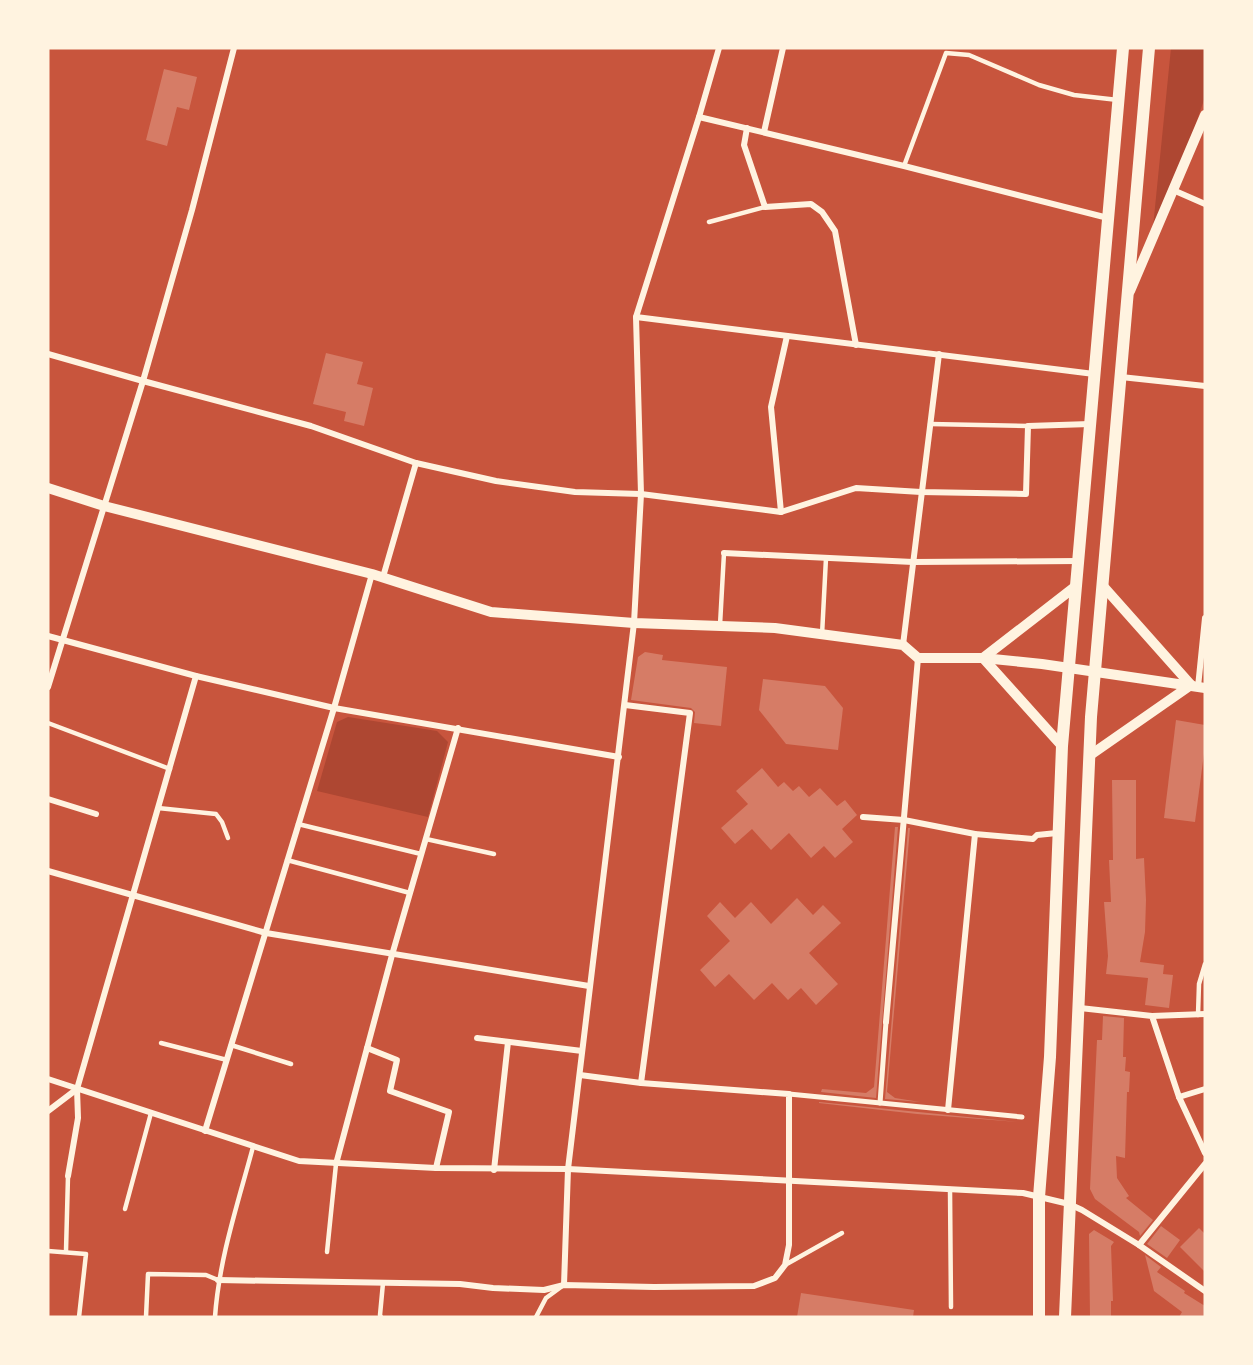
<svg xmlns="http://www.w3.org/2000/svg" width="1253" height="1365" font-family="'Work Sans',sans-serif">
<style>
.green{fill:#ae4732}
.building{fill:#d67c66}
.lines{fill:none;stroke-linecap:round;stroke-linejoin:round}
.service{stroke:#fff3e0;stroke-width:4.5}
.pedestrian{stroke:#fff3e0;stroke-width:5}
.minor{stroke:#fff3e0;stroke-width:6}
.tertiary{stroke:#fff3e0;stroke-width:10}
.secondary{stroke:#fff3e0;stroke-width:12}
</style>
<rect width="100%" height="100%" fill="#c8553d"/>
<g class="green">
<path d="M1171 48H1205V97L1177 179 1153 227Z"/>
<path d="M348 717 437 731 448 742 428 817 317 791 337 722Z"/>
</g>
<g class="building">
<path d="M164 69 197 77 189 110 177 107 167 146 146 140Z"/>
<path d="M326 353 363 362 357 384 373 388 364 426 344 421 346 412 313 404Z"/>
<path d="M645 652 663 655 662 660 727 667 721 726 694 723 695 712 691 708 631 700 638 657Z"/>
<path d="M763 679 825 686 843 708 838 750 786 744 759 710Z"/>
<path d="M1176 720 1205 725V746L1195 822 1164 818Z"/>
<path d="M762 768 778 787 784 782 793 791 799 786 809 797 820 788 837 806 845 800 857 815 842 829 853 842 835 858 824 846 811 858 789 833 771 850 752 829 735 844 721 828 748 804 736 791Z"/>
<path d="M1112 780H1136V859L1144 858 1146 900 1145 932 1140 962 1164 965 1163 974 1173 975 1169 1008 1145 1005 1148 978 1106 974 1108 956 1104 902H1111L1109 860H1113Z"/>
<path d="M895 827H898L876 1098 821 1092 822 1089 866 1093 874 1087Z"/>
<path d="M908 828H910L887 1092 895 1098 920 1102 885 1099Z"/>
<path d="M797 898 813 915 823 905 841 923 809 953 838 984 816 1005 801 988 788 1000 772 983 754 1000 729 974 715 987 700 970 730 941 707 916 720 902 735 918 751 902 771 924Z"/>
<path d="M1103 1016 1124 1018 1123 1057H1126L1125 1071 1130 1072 1129 1092H1127L1125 1158 1116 1156 1117 1178 1129 1196 1126 1198 1153 1220 1140 1236 1139 1232 1095 1199 1090 1189 1097 1040H1102Z"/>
<path d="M819 1102 948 1115 1018 1122 917 1114 819 1103Z"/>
<path d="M1161 1226 1180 1240 1167 1258 1147 1244Z"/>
<path d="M1199 1228 1205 1234V1272L1180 1247Z"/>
<path d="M1094 1230 1114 1242 1111 1246 1113 1301H1111V1317H1090L1089 1234Z"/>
<path d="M1145 1255 1161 1267 1157 1272 1185 1291 1184 1293 1205 1306V1317H1179L1182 1312 1154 1291Z"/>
<path d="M801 1293 914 1310 913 1317H797Z"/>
</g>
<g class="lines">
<g class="service">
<path d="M904 166 946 53 969 55 1039 85 1074 95 1118 100"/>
<path d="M709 222 765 207"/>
<path d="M930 424 1028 426"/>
<path d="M720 625 724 553"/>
<path d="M822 635 826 558"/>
<path d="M48 723 170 769"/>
<path d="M158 808 216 814 222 822 228 838"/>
<path d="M298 824 421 854"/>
<path d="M426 839 494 854"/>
<path d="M287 860 410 893"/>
<path d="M1198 1015 1199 984 1205 964"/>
<path d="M161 1043 227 1060"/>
<path d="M231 1045 291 1064"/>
<path d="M950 1189 951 1307"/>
<path d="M125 1209 151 1113"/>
<path d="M48 1251 86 1254 79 1317"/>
<path d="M66 1251 68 1176"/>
<path d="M327 1252 336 1164"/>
<path d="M785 1265 842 1233"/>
<path d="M146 1317 148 1274 206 1275 218 1280"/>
<path d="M215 1317C219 1259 238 1203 253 1147"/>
<path d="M381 1317 380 1315 383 1283"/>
<path d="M536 1317 546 1298 561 1287"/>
</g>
<g class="pedestrian">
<path d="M789 1094 1022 1117"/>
<path d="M880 1103 886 1022"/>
</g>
<g class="minor">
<path d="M699 117 904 166 1108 218"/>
<path d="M747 128 744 145 765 207 811 204 822 212 835 231 856 345"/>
<path d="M764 132 783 48"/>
<path d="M1173 190 1205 204"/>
<path d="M636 317 1094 374"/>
<path d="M48 354 143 381 311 426 416 463 496 481 575 492 641 494 781 512 856 488 921 492 1026 494 1028 426 1090 424"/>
<path d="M1121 377 1205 386"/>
<path d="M781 512 771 407 787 336"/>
<path d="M724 553 913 562 1078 561"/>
<path d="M383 577 416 463"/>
<path d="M48 636 196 676 334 708 619 757"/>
<path d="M903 645 939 354"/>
<path d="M48 687 143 381 192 210 234 48"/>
<path d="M1198 687 1205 618"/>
<path d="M625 705 690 713 641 1083"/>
<path d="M48 799 96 814"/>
<path d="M863 817 904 820 975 834 1033 839 1037 835 1057 833"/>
<path d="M48 871 266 933 589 986"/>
<path d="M1080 1008 1152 1016 1179 1097 1205 1153"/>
<path d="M1152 1016 1205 1014"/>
<path d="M886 1022 918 658"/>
<path d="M477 1038 582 1051"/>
<path d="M367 1048 397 1060 390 1091 449 1112 436 1168"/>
<path d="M48 1079 299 1161 436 1168 568 1169 1023 1193 1069 1204 1082 1210 1139 1245 1205 1291"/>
<path d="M1179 1097 1205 1089"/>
<path d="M948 1110 975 834"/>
<path d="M48 1111 77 1089"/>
<path d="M205 1131 334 708 372 574"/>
<path d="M336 1164 392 955 458 728"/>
<path d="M494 1170 508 1042"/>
<path d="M68 1176 78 1118 77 1089 196 676"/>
<path d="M1139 1245 1205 1164"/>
<path d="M218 1280 460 1284 493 1288 544 1290 564 1285 654 1287 754 1286 775 1278 785 1265 789 1245V1094L641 1083 580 1075"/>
<path d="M564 1285 568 1169 634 623 641 494 636 317 699 117 719 48"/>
</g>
<g class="tertiary">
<path d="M1130 291 1205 115"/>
<path d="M48 488 104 506 372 574 491 612 634 623 775 628 903 645 918 658H983L1042 664 1205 688"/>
<path d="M1103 586 1191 685"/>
<path d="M983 658 1076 586"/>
<path d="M983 658 1062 746"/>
<path d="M1089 756 1191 685"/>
</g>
<g class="secondary">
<path d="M1039 1317V1197L1050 1057 1062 746 1123 48"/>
<path d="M1065 1317 1091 717 1149 48"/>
</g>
</g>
<rect width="1253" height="1365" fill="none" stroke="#fff3e0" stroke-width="99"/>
</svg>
